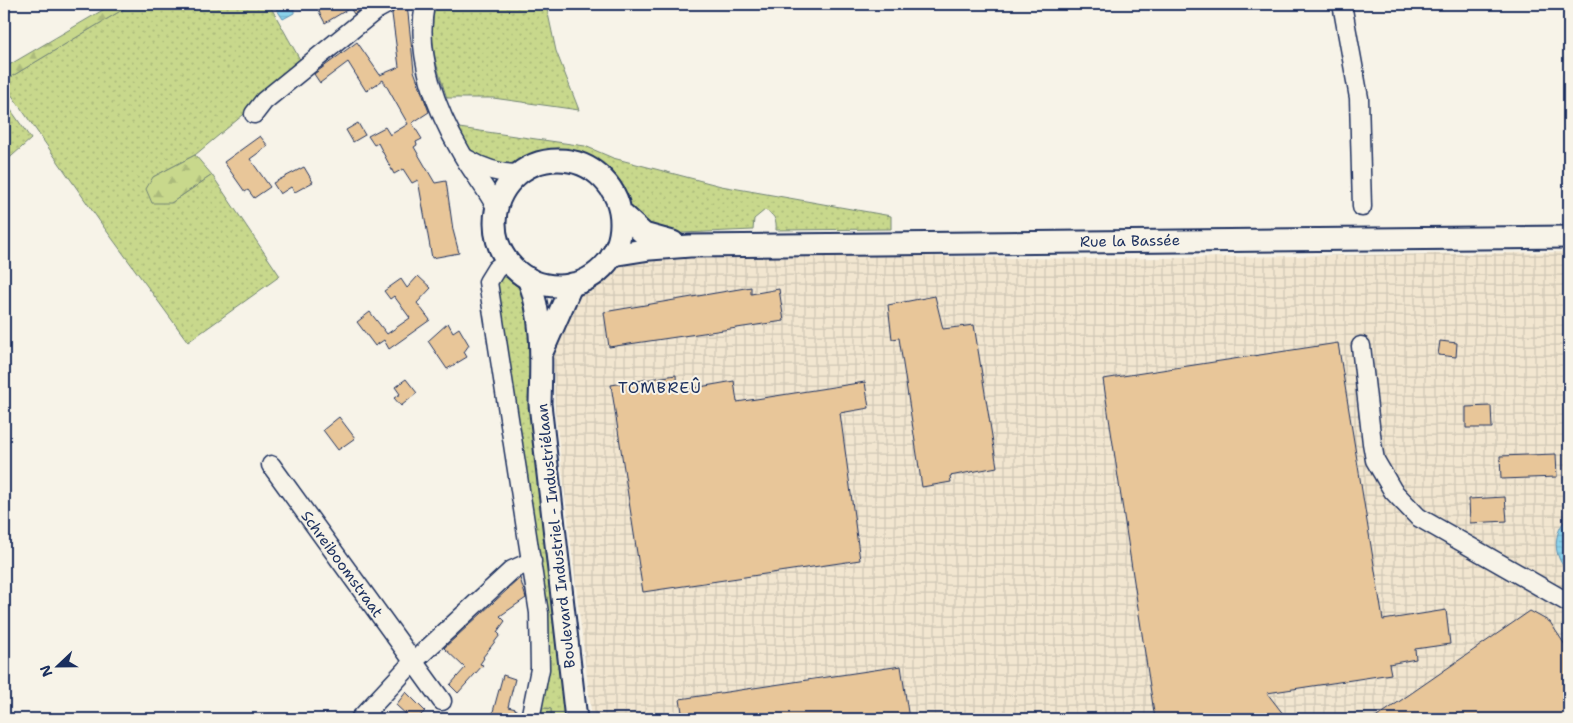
<svg xmlns="http://www.w3.org/2000/svg" width="1573" height="723" font-family="'Shantell Sans',sans-serif">
<style>
.industrial{fill:url(#industrial-grid)}
.green{fill:url(#green-dots);stroke:#728475}
.forest{fill:url(#forest-firs);stroke:#728475}
.water{fill:url(#water-rules);stroke:#5e91b3}
.building{fill:#e8c699;stroke:#1b2f5e}
.lines{fill:none;stroke-linecap:round;stroke-linejoin:round}
.minor-casing{stroke:#1b2f5e;stroke-width:21}
.major-casing{stroke:#1b2f5e;stroke-width:25}
.minor{stroke:#f7f3e8;stroke-width:18}
.major{stroke:#f7f3e8;stroke-width:21}
.labels{text-anchor:middle;stroke-width:4;stroke-linejoin:round;paint-order:stroke}
.street-label{font-size:15px;fill:#1b2f5e;stroke:#f7f3e8}
.neighbourhood-label{font-size:16px;letter-spacing:1px;fill:#1b2f5e;stroke:#f7f3e8}
</style>
<defs>
<pattern id="industrial-grid" width="8" height="8" patternUnits="userSpaceOnUse" patternTransform="scale(1.25)"><rect width="8" height="8" fill="#f2e6d0"/><path d="M0 4h8M4 0v8" fill="none" stroke="#cfc6b5"/></pattern>
<pattern id="green-dots" width="8" height="8" patternUnits="userSpaceOnUse" patternTransform="scale(1.25)"><rect width="8" height="8" fill="#c8d88c"/><path d="M2 2h.1M6 6h.1" fill="none" stroke="#abba7b" stroke-width="1.8" stroke-linecap="round"/></pattern>
<pattern id="forest-firs" width="22" height="20" patternUnits="userSpaceOnUse" patternTransform="scale(1.25)"><rect width="22" height="20" fill="#c8d88c"/><path d="M5 1l3.5 6h-7zM16 11l3.5 6h-7z" fill="#abba7b"/></pattern>
<pattern id="water-rules" width="6" height="5" patternUnits="userSpaceOnUse" patternTransform="scale(1.25)"><rect width="6" height="5" fill="#8ad2eb"/><path d="M0 2.5h6" fill="none" stroke="#76b5cc"/></pattern>
</defs>
<rect width="100%" height="100%" fill="#f7f3e8"/>
<filter id="ink" filterUnits="userSpaceOnUse"><feTurbulence type="fractalNoise" baseFrequency=".02" numOctaves="2"/><feDisplacementMap in="SourceGraphic" scale="10" xChannelSelector="R" yChannelSelector="G"/><feConvolveMatrix kernelMatrix="1 2 1 2 8 2 1 2 1" color-interpolation-filters="sRGB"/></filter>
<g filter="url(#ink)">
<path class="industrial" d="M1569 252V719H592L555 411 553 344 565 306 627 261 638 256 858 255 1088 259Z"/>
<g class="green">
<path d="M132 4H269L303 65 195 155 153 177 171 203 212 175 280 276 188 342 103 226 4 84V81Z"/>
<path d="M436 4H546L556 51 579 110 493 98H447C436 65 427 38 436 4Z"/>
<path d="M4 100 31 139 4 163Z"/>
<path d="M459 128 585 146 613 158 721 186 891 216V229L776 230C777 219 774 215 765 210L754 219 753 230 683 233 679 236 655 234 630 208 617 181 591 159 580 154 548 153 536 156 514 168 505 169 467 150Z"/>
<path d="M502 277H508L524 291 534 313 531 417 565 719H551V709L544 708 541 719H536L544 680 495 282Z"/>
</g>
<g class="forest">
<path d="M113 4H132L4 81V68Z"/>
<path d="M195 155 212 175 171 203H152L146 189 153 177Z"/>
<path d="M543 708 551 709V719H541Z"/>
</g>
<g class="water">
<path d="M273 4H294V13L283 19Z"/>
<path d="M1569 516V572C1552 557 1552 532 1569 516Z"/>
</g>
<g class="building">
<path d="M324 4H367L354 14 350 8 325 23 317 8Z"/>
<path d="M407 4 414 71 429 112 412 123 422 139 416 142 417 145 414 147 435 183 446 181 453 230 459 253 432 258 418 180 412 183 403 169 394 174 378 143 374 145 368 136 385 127 390 135 408 124 383 80 366 91 348 62 320 83 314 74 357 42 380 75 399 67 392 14 397 5Z"/>
<path d="M358 123 365 135 353 142 346 130Z"/>
<path d="M260 136 268 146 250 159 270 187 254 198 248 190 245 192 224 162Z"/>
<path d="M304 167 313 182 295 192 291 187 280 194 273 183Z"/>
<path d="M418 276 431 288 417 303 430 320 389 349 384 340 375 346 357 322 370 312 387 334 410 318 394 296 390 299 384 291 401 279 407 288Z"/>
<path d="M751 287V294L779 289 784 321 609 347 604 312Z"/>
<path d="M935 296 943 329 974 325 997 467 950 476 951 482 922 487 899 338 892 339 888 305Z"/>
<path d="M448 323 453 332 459 328 469 345 464 352 467 357 447 369 428 341Z"/>
<path d="M1440 341 1457 343 1456 357 1438 355Z"/>
<path d="M1338 343 1383 620 1446 610 1450 644 1415 649 1416 659 1389 664 1391 674 1267 693 1287 719H1155L1103 379Z"/>
<path d="M676 375 677 391 734 381 737 402 865 382 869 408 840 413 860 560 643 592 611 385Z"/>
<path d="M406 379 417 393 401 406 394 398 400 394 395 387Z"/>
<path d="M1491 406 1492 428H1466V407Z"/>
<path d="M339 417 355 438 338 450 323 430Z"/>
<path d="M1556 454 1557 477 1501 479 1500 456Z"/>
<path d="M1505 497 1507 521 1470 523 1469 499Z"/>
<path d="M520 578 526 598 500 616 505 621 497 632 500 635 483 657 484 658 480 664 483 665 458 693 450 685 465 668 444 648Z"/>
<path d="M1530 611 1550 622 1569 651V719H1374Z"/>
<path d="M901 666 909 719H683L680 699Z"/>
<path d="M503 675 515 679 508 707 516 709 513 719H491Z"/>
<path d="M406 692 425 711 417 719H411L396 705Z"/>
</g>
<g class="lines">
<defs>
<g id="minor">
<path d="M425 4C415 55 436 110 462 154 473 173 487 189 497 209"/>
<path d="M1342 4 1359 98 1362 207"/>
<path d="M254 114 264 101 376 10 387 4"/>
<path d="M467 159C484 169 499 174 518 174"/>
<path d="M508 260 496 269 488 282 539 613 540 669 530 719"/>
<path d="M1361 346 1372 443 1375 460 1393 491 1418 517 1569 603"/>
<path d="M271 465 442 701"/>
<path d="M360 719 413 662 512 570 532 561"/>
</g>
<g id="major">
<circle cx="558" cy="223" r="63"/>
<path d="M621 213 644 234 673 242"/>
<path d="M612 255 650 249 690 246 1569 237"/>
<path d="M528 278C544 318 541 362 540 404L576 719"/>
<path d="M543 350 572 284"/>
</g>
</defs>
<use href="#minor" class="minor-casing"/>
<use href="#major" class="major-casing"/>
<use href="#minor" class="minor"/>
<use href="#major" class="major"/>
</g>
</g>
<g class="labels">
<g class="street-label">
<text transform="translate(1130 241) rotate(-1)" y="5">Rue la Bassée</text>
<text transform="translate(556 536) rotate(-96)" y="5">Boulevard Industriel - Industriélaan</text>
<text transform="translate(342 564) rotate(54)" y="5">Schreiboomstraat</text>
</g>
<g class="neighbourhood-label">
<text x="660" y="393">TOMBREÛ</text>
</g>
</g>
<rect width="1573" height="723" fill="none" stroke="#f7f3e8" stroke-width="20"/>
<rect x="10" y="10" width="1553" height="703" fill="none" stroke="#1b2f5e" stroke-width="2" filter="url(#ink)"/>
<g transform="translate(58 666) rotate(248)" stroke="#f7f3e8" stroke-width="4" paint-order="stroke">
<path d="M0-4L9 19L0 12L-9 19Z" fill="#1b2f5e"/>
<text y="-8" font-size="14" font-weight="bold" text-anchor="middle" fill="#1b2f5e">N</text>
</g>
</svg>
